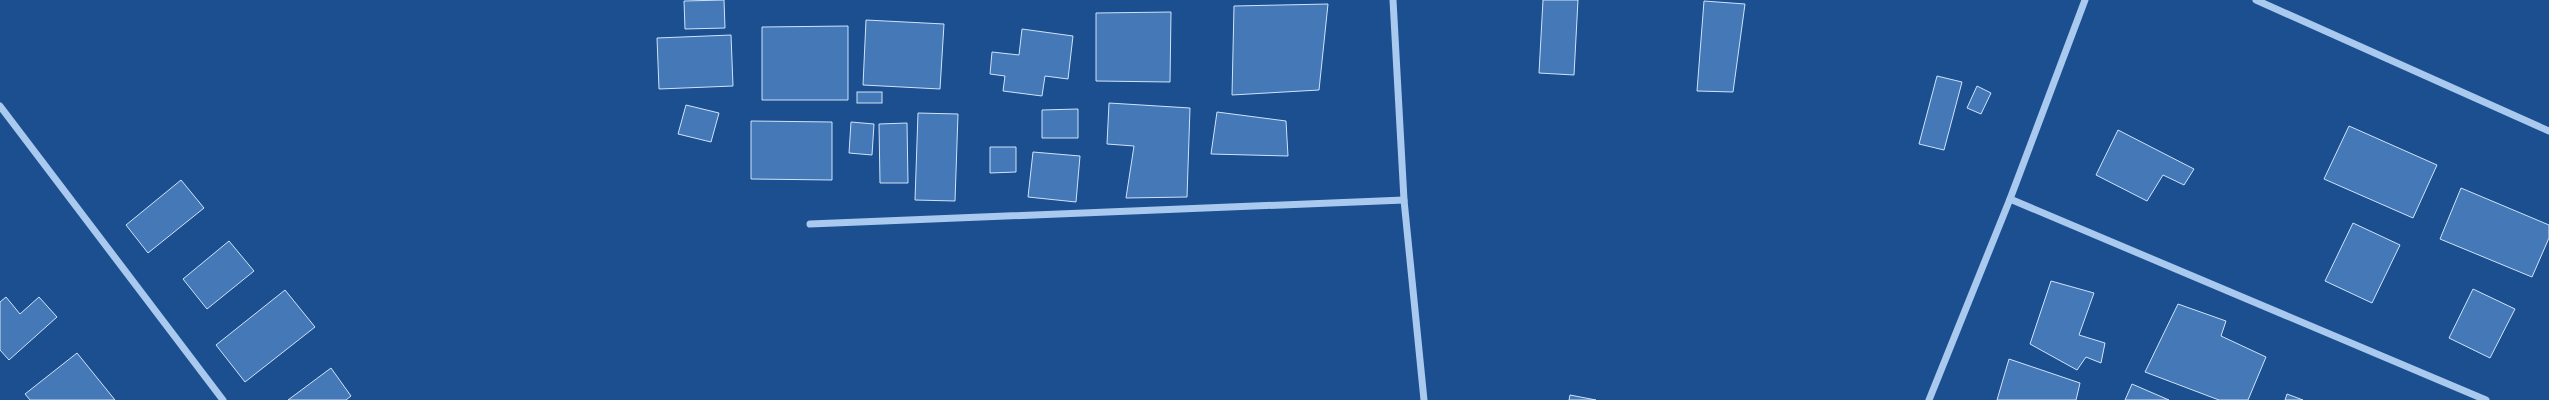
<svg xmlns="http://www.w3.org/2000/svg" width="2549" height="400" font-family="Barlow,sans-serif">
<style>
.building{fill:#4478b7;stroke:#cfe3fa}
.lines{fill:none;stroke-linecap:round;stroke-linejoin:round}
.minor{stroke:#a9c9ee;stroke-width:7}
</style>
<rect width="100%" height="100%" fill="#1b4f8f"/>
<g class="building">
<path d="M724 0 725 28 685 29 684 1Z"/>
<path d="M1543 0H1578L1574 75 1539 73Z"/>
<path d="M1704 1 1745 4 1733 92 1697 91Z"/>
<path d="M1328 4 1319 90 1232 95 1234 6Z"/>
<path d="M1171 12 1170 82 1096 81V13Z"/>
<path d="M866 20 944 24 940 89 863 85Z"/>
<path d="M848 26V100H762V27Z"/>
<path d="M1022 29 1073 36 1068 79 1045 76 1042 96 1003 91 1005 76 990 74 992 52 1019 55Z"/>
<path d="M731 35 733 86 659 89 657 38Z"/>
<path d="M1937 76 1962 82 1944 150 1919 144Z"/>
<path d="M1977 86 1991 93 1981 114 1967 108Z"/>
<rect x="857" y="92" width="25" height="11"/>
<path d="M1109 103 1190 108 1187 197 1126 198 1134 146 1107 144Z"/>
<path d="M686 105 719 113 711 142 678 134Z"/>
<path d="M1078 109V138H1042V110Z"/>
<path d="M1217 112 1286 121 1288 156 1211 154Z"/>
<path d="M918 113 958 114 955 201 915 200Z"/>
<path d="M751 121 832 122V180L751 179Z"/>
<path d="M851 122 874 124 872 155 849 153Z"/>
<path d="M907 123 908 183H880L879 124Z"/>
<path d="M2349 126 2437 165 2413 218 2324 179Z"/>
<path d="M2118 130 2194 169 2184 185 2163 175 2147 201 2096 175Z"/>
<path d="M990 147H1016V172L990 173Z"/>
<path d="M1033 152 1080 156 1076 202 1028 197Z"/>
<path d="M181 180 204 208 148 253 126 225Z"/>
<path d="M2461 188 2549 225V238L2532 277 2440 239Z"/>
<path d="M2353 223 2400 245 2372 303 2325 281Z"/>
<path d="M229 241 254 271 207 309 183 279Z"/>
<path d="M2051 281 2094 293 2079 335 2105 343 2101 363 2086 357 2077 370 2030 344Z"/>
<path d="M2473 289 2515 309 2490 358 2449 338Z"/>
<path d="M285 290 315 327 245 382 216 345Z"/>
<path d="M6 297 20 314 39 297 57 317 9 360 0 350V302Z"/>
<path d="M2178 304 2226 321 2221 336 2266 357 2248 400H2219L2145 372Z"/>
<path d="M77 353 115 400H30L25 394Z"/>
<path d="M2009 359 2080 383 2076 400H1997Z"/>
<path d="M331 368 351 396 346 400H288Z"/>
<path d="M2132 384 2169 400H2125Z"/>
<path d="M2287 394 2303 400H2285Z"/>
<path d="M1570 395 1596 400H1569Z"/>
</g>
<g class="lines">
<g class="minor">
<path d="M1393 0 1404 200 1424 400"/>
<path d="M2256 0 2549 131"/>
<path d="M0 106 223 400"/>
<path d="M2010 199 2486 400"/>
<path d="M810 224 1404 200"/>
<path d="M1929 400 2010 199 2085 0"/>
</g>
</g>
</svg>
